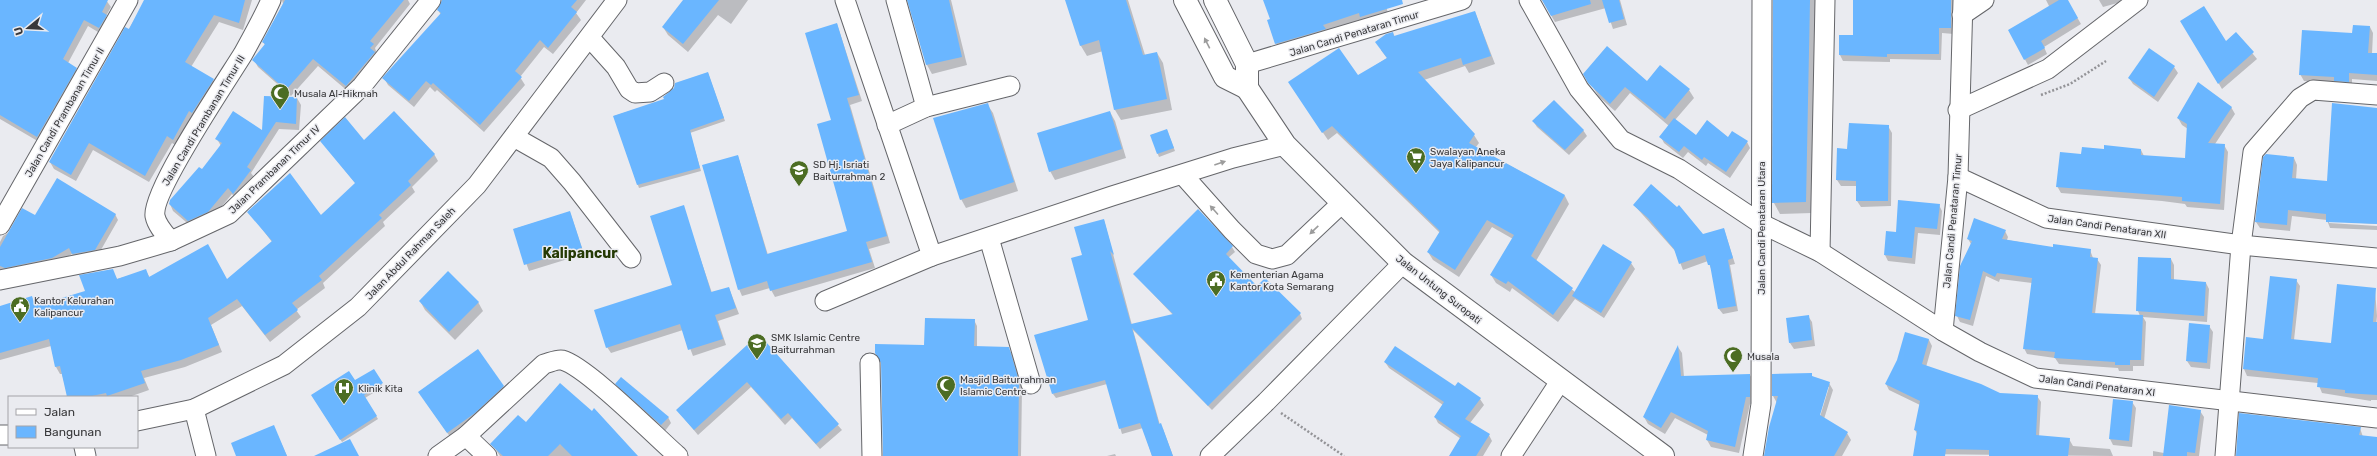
<svg xmlns="http://www.w3.org/2000/svg" width="2377" height="456" font-family="Rubik,sans-serif">
<style>
.shadow{fill:#0003;fill-rule:evenodd}
.building{fill:#6ab6ff}
.lines{fill:none;stroke-linecap:round;stroke-linejoin:round}
.minor-casing{stroke:#65666a;stroke-width:21}
.major-casing{stroke:#65666a;stroke-width:24}
.path{stroke:#939397;stroke-width:2.5;stroke-dasharray:2 2;stroke-linecap:butt}
.minor{stroke:#fff;stroke-width:19}
.major{stroke:#fff;stroke-width:22}
.oneway{fill:#9c9c9c}
.labels{text-anchor:middle;stroke-width:3;stroke-linejoin:round;paint-order:stroke}
.street-label{font-size:10px;fill:#38383a;stroke:#eaebf0}
.poi-label{font-size:10px;fill:#38383a;stroke:#eaebf0;text-anchor:start}
.district-label{font-size:14px;font-weight:bold;fill:#253a05;stroke:#eaebf0}
</style>
<rect width="100%" height="100%" fill="#eaebf0"/>
<g class="shadow">
<path d="M3 0H106L111 7 106 16 110 23 103 35 88 26 68 63 76 69 80 75 41 143 0 119V6Z"/>
<path d="M146 0H252L243 30 219 22 191 67 213 80 217 87 177 146 172 143 149 182 93 150 76 181 54 169 50 162Z"/>
<path d="M282 0H408L410 4 375 48 379 60 350 93 318 66 291 96 258 67 254 60 265 45 263 42 283 4Z"/>
<path d="M443 0H586L576 13 581 20 553 54 544 47 520 77 525 85 484 132 437 90 435 92 430 87 414 107 388 85 384 78 441 15 438 10Z"/>
<path d="M685 0H748L731 24 718 15 688 52 668 35 663 27Z"/>
<path d="M909 0H951L967 65 932 74 927 65Z"/>
<path d="M1067 0H1128L1145 55 1157 53 1163 63 1172 110 1121 120 1115 110 1103 51 1087 56 1081 46Z"/>
<path d="M1264 0H1384L1389 16 1365 23 1363 19 1279 51 1268 21 1272 19Z"/>
<path d="M1542 0H1620L1627 25 1613 29 1606 8 1555 22Z"/>
<path d="M1773 0H1816L1812 213 1780 214 1774 203Z"/>
<path d="M1854 0H1955L1954 34 1942 33 1941 60 1890 59V62L1843 61 1840 55V36L1854 37Z"/>
<path d="M2046 0H2067L2081 24 2044 47 2047 54 2028 65 2009 30 2050 8Z"/>
<path d="M2099 0H2120L2121 2 2103 7Z"/>
<path d="M1475 12 1495 64 1469 73 1465 66 1424 80 1474 135 1479 143 1476 147 1565 196 1569 204 1536 261 1575 292 1631 263 1635 269 1604 318 1575 299 1558 322 1512 288 1510 292 1496 283 1491 275 1513 239 1492 227 1459 277 1433 260 1428 252 1440 233 1337 133 1328 140 1294 90 1357 77 1387 58 1381 50 1393 33 1395 37Z"/>
<path d="M2182 21 2225 43 2236 33 2257 59 2222 89Z"/>
<path d="M837 24 862 101 850 105 890 243 869 249 875 268 775 297 770 288 742 296 739 289 738 156 768 255 849 232 833 121Z"/>
<path d="M2370 27 2373 33 2372 54H2377V81L2352 79V87L2336 83 2304 81 2300 74 2353 34Z"/>
<path d="M1660 66 1689 90 1694 98 1675 120 1696 136 1729 138 1747 142 1750 148 1730 178 1708 163 1706 166 1688 152 1683 158 1664 143 1661 137 1669 126 1630 93 1615 111 1599 97 1589 81 1647 82Z"/>
<path d="M2174 67 2178 73 2158 102 2133 84 2129 78Z"/>
<path d="M708 73 725 121 690 133 701 171 639 188 614 116 665 100Z"/>
<path d="M297 98 301 105 299 130 279 129 251 173 254 177 237 200 232 194 212 218 192 227 173 211 170 204 202 171 221 146 217 139 263 132Z"/>
<path d="M987 104 993 113 1018 191 966 208 961 199Z"/>
<path d="M2231 107 2235 114 2215 144 2224 145 2228 152 2224 210 2187 207 2185 204 2162 201 2061 193 2057 186 2082 155 2105 150H2141L2144 156 2186 160 2188 129 2182 125 2178 118Z"/>
<path d="M2377 108V224L2329 221V223L2377 226V230L2330 228 2327 220 2292 216 2290 231 2260 228 2256 222 2294 158 2297 165 2296 179 2327 182Z"/>
<path d="M1110 112 1115 121 1126 158 1055 180 1050 171Z"/>
<path d="M1533 121 1583 130 1587 136 1569 155 1537 127Z"/>
<path d="M1888 126 1892 133 1891 206 1861 207 1857 201V186H1841L1837 180 1848 150Z"/>
<path d="M1167 130 1175 151 1159 157 1151 135Z"/>
<path d="M364 141 434 154 438 161 412 187 415 192 383 222 385 226 323 283 325 288 296 310 301 317 270 342 242 306 211 325 222 352 185 367 144 378 149 390 129 397H68L62 374H60L56 367 51 346 0 360V307L32 298 36 306 86 292 112 270 117 279 146 271 150 278 227 280 272 242 249 212 290 175 320 216 356 184 322 142Z"/>
<path d="M1634 205 1702 235 1724 229 1735 264 1730 265 1738 311 1723 314 1719 309 1712 271 1708 261 1683 270 1676 252Z"/>
<path d="M1939 205 1942 211 1940 235 1918 233 1915 264 1888 261 1885 255 1897 233Z"/>
<path d="M683 207 712 293 729 288 739 314 718 321 726 345 693 356 683 330 611 353 607 347 673 286Z"/>
<path d="M570 212 584 254 529 271 514 229Z"/>
<path d="M115 214 118 220 98 255 76 260 72 254 56 264 9 273 0 270V242L3 236 36 216Z"/>
<path d="M1104 220 1132 325 1173 315 1134 274 1232 247 1235 252 1228 258 1257 287 1300 314 1302 319 1212 410 1133 330 1160 425 1163 429 1173 456H1152L1143 428 1122 434 1107 384 1056 398 1053 394 1089 321 1083 255Z"/>
<path d="M2005 231 2008 237 2007 240 2054 248 2090 250 2093 258 2097 259 2101 265 2095 314 2140 316 2138 311 2139 258 2171 259 2174 265V280L2206 283 2209 289 2207 322 2143 317 2146 322 2144 366H2133V371H2119L2118 368 2059 364 2055 358 2027 354 2024 348 2032 283 2000 279 1999 282 1986 276 1973 326 1960 322 1957 316 1971 244 1968 239Z"/>
<path d="M2296 280 2300 286 2294 340 2332 344 2375 289 2377 316 2374 347 2377 348V400H2371V401L2322 393 2318 383 2247 376 2244 369 2247 338 2264 341Z"/>
<path d="M420 301 478 302 483 311 455 340 425 310Z"/>
<path d="M1808 316 1812 322 1815 346 1794 349 1790 343 1787 319Z"/>
<path d="M974 320 977 326V347L1008 348 1012 354 1022 388 1021 456H884Z"/>
<path d="M2209 326 2213 332 2210 369 2191 367 2187 361Z"/>
<path d="M1906 334 1929 340 1932 346 1926 367 1999 394 2037 396 2041 402 2039 437 2069 439 2073 446 2110 449 2113 456 1919 454 1917 434 1915 430 1920 405 1889 390 1886 384 1898 361Z"/>
<path d="M759 336 842 430 820 449 792 418 785 425 751 387 698 435 677 410Z"/>
<path d="M1678 347 1682 353 1684 377 1750 375 1754 382 1753 404H1750L1739 453 1711 447 1707 440 1708 435 1675 418 1665 434 1648 424 1644 417Z"/>
<path d="M1385 362 1480 399 1484 405 1470 423 1489 435 1492 441 1483 456H1450L1461 439 1438 423 1435 417 1443 405 1389 368Z"/>
<path d="M374 370 383 387 365 398 378 419 342 442 312 395 355 382Z"/>
<path d="M1811 374 1813 378 1829 383 1833 390 1824 419 1847 433 1851 440 1842 456H1765L1777 403 1773 396V375ZM1827 387H1829L1819 420H1817Z"/>
<path d="M616 384 668 417 671 423 665 431 620 390Z"/>
<path d="M503 386 508 395 453 441 425 401Z"/>
<path d="M2132 402 2136 408 2132 447 2113 445 2110 439Z"/>
<path d="M2200 411 2204 417 2199 456H2153V451L2164 453Z"/>
<path d="M592 412 637 456H500L492 444 526 424Z"/>
<path d="M274 427 287 456H237Z"/>
<path d="M2360 428 2363 437 2377 438V456H2237Z"/>
<path d="M1115 454 1116 456H1107Z"/>
</g>
<g class="building">
<path d="M0 0H108L102 12 107 15 99 28 84 20 63 59 77 68 37 137 0 115Z"/>
<path d="M144 0H245L239 23 214 15 185 62 214 79 192 113 189 111 173 140 167 136 145 176 89 143 71 175 49 162 125 27 129 29Z"/>
<path d="M285 0H404L370 41 374 44 370 48 375 52 346 86 313 59 286 90 252 60 265 44 262 42Z"/>
<path d="M442 0H577L571 7 577 12 548 48 540 40 515 71 522 77 480 125 433 83 431 85 426 81 409 101 382 78 441 13 437 10Z"/>
<path d="M683 0H719L683 44 662 27Z"/>
<path d="M907 0H949L962 57 926 65Z"/>
<path d="M1065 0H1126L1143 55 1157 52 1167 99 1114 110 1099 40 1080 46Z"/>
<path d="M1263 0H1402L1403 4 1360 17 1359 13 1323 25 1326 29 1275 44 1267 20 1270 19Z"/>
<path d="M1542 0H1590L1591 4 1551 16Z"/>
<path d="M1602 0H1619L1624 19 1609 23Z"/>
<path d="M1773 0H1810L1806 202 1772 203Z"/>
<path d="M1853 0H1951V28H1939V54H1887V57L1839 55V35H1853Z"/>
<path d="M2059 0H2068L2078 18 2041 41 2045 48 2024 60 2008 30Z"/>
<path d="M2204 6 2226 41 2236 32 2254 52 2218 84 2180 21Z"/>
<path d="M1475 11 1491 56 1463 65 1461 58 1418 72 1475 134 1469 143 1565 195 1531 256 1573 288 1553 315 1508 281 1506 284 1490 275 1514 235 1487 220 1455 270 1427 252 1440 231 1332 126 1322 133 1288 82 1339 48 1358 75 1387 58 1375 42 1386 34 1393 32 1394 36Z"/>
<path d="M837 23 859 95 847 98 887 236 866 242 872 262 770 291 767 281 738 290 702 165 738 155 767 254 847 231 817 124 831 120 805 33Z"/>
<path d="M2353 25 2370 26 2368 53H2377V75L2349 73V82L2334 81V77L2299 75 2302 30 2352 33Z"/>
<path d="M1607 46 1647 81 1660 65 1690 89 1665 119 1625 87 1610 104 1588 83 1583 74Z"/>
<path d="M2149 48 2175 66 2154 97 2128 78Z"/>
<path d="M708 72 724 118 690 130 700 168 637 185 613 116 664 99 663 97 674 88 675 83Z"/>
<path d="M2198 82 2232 107 2208 143 2225 144 2220 204 2182 201V197L2158 195 2056 187 2060 152 2081 154 2082 147 2104 149V145L2141 149V155L2185 158 2187 124 2177 118Z"/>
<path d="M264 96 297 97 296 124 276 122 247 167 251 170 233 194 228 188 208 212 188 221 169 204 170 200 199 167 202 169 222 143 215 139 233 111 262 130Z"/>
<path d="M1554 100 1584 130 1565 150 1532 121Z"/>
<path d="M988 103 1014 182 960 200 933 118Z"/>
<path d="M2332 103 2377 108V224L2326 222V214L2288 210 2287 225 2255 222 2263 157 2266 154 2294 157 2292 178 2327 181Z"/>
<path d="M394 111 435 154 408 181 411 185 379 215 382 218 319 276 322 280 292 303 298 310 265 335 237 299 208 318 219 345 181 360 141 371 145 383 107 396 106 393 87 397H67L60 366 55 367 49 339 0 353V306L32 296 35 306 85 291 79 275 113 269 117 279 146 269 149 277 208 244 227 279 272 241 247 212 290 173 321 215 355 183 320 141 345 117 364 140Z"/>
<path d="M1110 111 1122 149 1049 172 1037 133Z"/>
<path d="M1674 118 1696 135 1707 120 1728 137 1732 131 1748 141 1726 172 1704 157 1702 160 1684 146 1679 152 1659 137Z"/>
<path d="M1849 123 1889 125 1888 201H1856V181L1836 180 1837 148 1847 149Z"/>
<path d="M1167 129 1174 148 1157 154 1150 135Z"/>
<path d="M57 178 116 214 95 250 72 254 69 248 52 258 5 268 0 266V247L22 208 35 215Z"/>
<path d="M1651 184 1677 207 1679 205 1703 234 1724 228 1733 258 1728 260 1736 306 1718 309 1710 265H1708L1705 255 1679 264 1674 249 1648 218 1633 205Z"/>
<path d="M1898 200 1940 204 1937 229 1915 227 1912 258 1884 255 1886 231 1896 232Z"/>
<path d="M684 205 711 292 729 287 736 308 715 315 723 339 688 350 680 324 606 348 594 310 672 285 650 216Z"/>
<path d="M1198 209 1233 246 1226 254 1257 286 1265 278 1301 313 1208 406 1132 328 1159 424 1161 423 1173 456H1152L1140 423 1119 429 1105 380 1052 394 1034 335 1088 320 1071 258 1082 255 1074 227 1104 219 1114 255 1110 251 1131 324 1173 314 1133 274Z"/>
<path d="M570 211 582 248 524 265 513 229Z"/>
<path d="M1974 218 2006 230 2002 239 2053 247V244L2091 249 2090 257 2098 258 2092 313 2143 315 2141 360H2130V365H2115V362L2054 358 2055 352 2023 349 2032 278 1997 273 1995 277 1983 271 1970 320 1955 316 1960 266 1972 241 1967 239Z"/>
<path d="M1603 244 1632 262 1601 313 1572 296Z"/>
<path d="M2138 257 2171 258V279L2206 282 2204 316 2136 311Z"/>
<path d="M448 271 479 302 449 332 419 301Z"/>
<path d="M2270 276 2297 279 2291 339 2331 343 2337 284 2376 288 2373 322H2377V395L2345 393V390L2317 387 2318 378 2243 369 2246 337 2263 339Z"/>
<path d="M1809 315 1812 340 1789 343 1786 318Z"/>
<path d="M925 318 975 319 974 346 1009 347 1019 381 1018 456H883L881 363 875 353V344L924 345Z"/>
<path d="M2189 323 2210 325 2207 363 2186 361Z"/>
<path d="M1905 332 1929 339 1922 364 1981 384 2000 393 2038 395 2036 435 2070 438 2068 456H1989V450L1946 449 1945 456H1913L1917 431 1914 430 1920 401 1885 384 1897 360Z"/>
<path d="M759 334 839 424 816 444 788 413 781 419 747 382 694 430 676 410Z"/>
<path d="M1678 345 1681 376 1750 374V397H1746L1735 447 1706 440 1708 431 1671 412 1661 428 1643 417Z"/>
<path d="M1395 346 1455 386 1458 382 1481 398 1465 419 1490 434 1476 456H1449L1461 436 1434 417 1444 402 1384 362Z"/>
<path d="M478 349 504 386 475 413 447 433 418 392Z"/>
<path d="M374 369 383 383 364 395 377 416 340 440 311 395 349 371 355 380Z"/>
<path d="M1812 373V376L1830 382 1820 415 1848 432 1834 456H1764L1769 427 1778 396H1772V374Z"/>
<path d="M621 377 669 417 661 425 615 384Z"/>
<path d="M560 383 592 411 594 408 638 456H572L560 444 548 456H503L490 444 518 415 526 422Z"/>
<path d="M2113 399 2133 401 2129 441 2109 439Z"/>
<path d="M2169 405 2201 410 2195 453 2187 452V456H2163Z"/>
<path d="M2239 413 2361 427 2359 435 2377 437V456H2236Z"/>
<path d="M274 425 287 456H236L231 443Z"/>
<path d="M350 439 359 456H314Z"/>
</g>
<g class="lines">
<defs>
<g id="minor">
<path d="M845 0 932 256"/>
<path d="M896 0 926 107"/>
<path d="M1529 0 1579 89 1621 140 1679 169 1760 223 1820 252 1943 331 1980 352 2035 378 2377 418"/>
<path d="M1962 15 1984 0"/>
<path d="M590 38 616 67 629 89 635 93 650 92 664 83"/>
<path d="M1247 64 1462 0"/>
<path d="M1958 110 2048 69 2138 0"/>
<path d="M887 125 926 107 1010 86"/>
<path d="M514 137 551 158 572 182 631 258"/>
<path d="M1183 175 1232 230 1256 254 1272 259 1287 255 1342 203"/>
<path d="M1958 177 2046 218 2241 245 2377 258"/>
<path d="M0 225 128 0"/>
<path d="M989 238 1031 384"/>
<path d="M171 241C165 234 157 226 155 216 151 192 227 80 243 54 253 36 263 18 271 0"/>
<path d="M1820 252 1825 0"/>
<path d="M0 280 120 256 171 241 229 214 362 86 431 0"/>
<path d="M825 301 932 256 1112 196 1233 158 1285 145"/>
<path d="M1943 331 1958 177 1963 0"/>
<path d="M870 363 872 456"/>
<path d="M194 409 206 456"/>
<path d="M137 421 194 409 284 365 358 307 477 185 617 0"/>
<path d="M0 435H9"/>
<path d="M466 436 487 456"/>
<path d="M84 447 86 456"/>
<path d="M438 456 466 436 544 364C549 363 557 359 562 360 586 366 655 436 678 456"/>
<path d="M1210 456 1266 402 1403 263"/>
<path d="M1511 456 1561 380"/>
<path d="M1753 456 1761 404 1762 0"/>
<path d="M2225 456 2241 245 2253 152 2300 98 2313 90 2377 95"/>
</g>
<g id="major">
<path d="M1185 0 1225 77 1247 88"/>
<path d="M1215 0 1247 64V88L1285 145 1403 263 1663 456"/>
</g>
</defs>
<use href="#minor" class="minor-casing"/>
<use href="#major" class="major-casing"/>
<g class="path">
<path d="M2041 95 2070 84 2106 61"/>
<path d="M1281 413 1344 456"/>
</g>
<use href="#minor" class="minor"/>
<use href="#major" class="major"/>
</g>
<defs><path id="oneway-solid" d="M-6-.8H1V-3.2L6.5 0L1 3.2V.8H-6Z"/></defs>
<g class="oneway">
<use href="#oneway-solid" transform="translate(1207 43) rotate(-117)"/>
<use href="#oneway-solid" transform="translate(1220 163) rotate(-19)"/>
<use href="#oneway-solid" transform="translate(1214 210) rotate(-132)"/>
<use href="#oneway-solid" transform="translate(1314 230) rotate(136)"/>
</g>
<defs>
<symbol id="mosque-pin" viewBox="-11 -11 22 30"><path d="M0 17L-7.5 6A9.5 9.5 0 1 1 7.5 6Z" fill="#4c6d23" stroke="#eaebf0"/><path d="M3.5-4.9A6 6 0 1 0 3.5 4.9A5 5 0 1 1 3.5-4.9Z" fill="#fff"/></symbol>
<symbol id="supermarket-pin" viewBox="-11 -11 22 30"><path d="M0 17L-7.5 6A9.5 9.5 0 1 1 7.5 6Z" fill="#4c6d23" stroke="#eaebf0"/><path d="M-6-5.5h2.5l.6 2H6L4.5 2H-2.5L-4.4-4H-6ZM-1.5 3.2a1.3 1.3 0 1 0 .1 0ZM3 3.2a1.3 1.3 0 1 0 .1 0Z" fill="#fff"/></symbol>
<symbol id="school-pin" viewBox="-11 -11 22 30"><path d="M0 17L-7.5 6A9.5 9.5 0 1 1 7.5 6Z" fill="#4c6d23" stroke="#eaebf0"/><path d="M0-5L7-2L0 1L-7-2ZM-4 1L0 2.5L4 1V4Q0 6-4 4Z" fill="#fff"/></symbol>
<symbol id="civic-pin" viewBox="-11 -11 22 30"><path d="M0 17L-7.5 6A9.5 9.5 0 1 1 7.5 6Z" fill="#4c6d23" stroke="#eaebf0"/><path d="M-.6-6.5H3V-4.5H.6V-3L4-1V1h2V6H-6V1h2V-1L-.6-3ZM-1.2 2.5V6h2.4V2.5Z" fill="#fff"/></symbol>
<symbol id="hospital-pin" viewBox="-11 -11 22 30"><path d="M0 17L-7.5 6A9.5 9.5 0 1 1 7.5 6Z" fill="#4c6d23" stroke="#eaebf0"/><path d="M-5-5h3v3.5h4V-5h3V5h-3V1.5h-4V5h-3Z" fill="#fff"/></symbol>
</defs>
<g fill-rule="evenodd">
<use href="#mosque-pin" x="269" y="82" width="22" height="30"/>
<use href="#supermarket-pin" x="1405" y="146" width="22" height="30"/>
<use href="#school-pin" x="788" y="159" width="22" height="30"/>
<use href="#civic-pin" x="1205" y="269" width="22" height="30"/>
<use href="#civic-pin" x="9" y="295" width="22" height="30"/>
<use href="#school-pin" x="746" y="332" width="22" height="30"/>
<use href="#mosque-pin" x="1722" y="345" width="22" height="30"/>
<use href="#mosque-pin" x="935" y="374" width="22" height="30"/>
<use href="#hospital-pin" x="333" y="377" width="22" height="30"/>
</g>
<g class="labels">
<g class="street-label">
<text transform="translate(1354 33) rotate(-17)" y="4">Jalan Candi Penataran Timur</text>
<text transform="translate(64 112) rotate(-60)" y="4">Jalan Candi Prambanan Timur II</text>
<text transform="translate(203 120) rotate(-59)" y="4">Jalan Candi Prambanan Timur III</text>
<text transform="translate(274 169) rotate(-44)" y="4">Jalan Prambanan Timur IV</text>
<text transform="translate(1952 221) rotate(-85)" y="4">Jalan Candi Penataran Timur</text>
<text transform="translate(2107 226) rotate(8)" y="4">Jalan Candi Penataran XII</text>
<text transform="translate(1761 228) rotate(-90)" y="4">Jalan Candi Penataran Utara</text>
<text transform="translate(410 253) rotate(-46)" y="4">Jalan Abdul Rahman Saleh</text>
<text transform="translate(1439 289) rotate(38)" y="4">Jalan Untung Suropati</text>
<text transform="translate(2097 385) rotate(7)" y="4">Jalan Candi Penataran XI</text>
</g>
<g class="poi-label">
<text x="294" y="97">Musala Al-Hikmah</text>
<text x="1430" y="155">Swalayan Aneka<tspan x="1430" dy="12">Jaya Kalipancur</tspan></text>
<text x="813" y="168">SD Hj. Isriati<tspan x="813" dy="12">Baiturrahman 2</tspan></text>
<text x="1230" y="278">Kementerian Agama<tspan x="1230" dy="12">Kantor Kota Semarang</tspan></text>
<text x="34" y="304">Kantor Kelurahan<tspan x="34" dy="12">Kalipancur</tspan></text>
<text x="771" y="341">SMK Islamic Centre<tspan x="771" dy="12">Baiturrahman</tspan></text>
<text x="1747" y="360">Musala</text>
<text x="960" y="383">Masjid Baiturrahman<tspan x="960" dy="12">Islamic Centre</tspan></text>
<text x="358" y="392">Klinik Kita</text>
</g>
<g class="district-label">
<text x="580" y="258">Kalipancur</text>
</g>
</g>
<rect x="8" y="396" width="130" height="52" fill="#eaebf0" stroke="#a3a3a7"/>
<rect x="16" y="409" width="20" height="6" fill="#ffffff" stroke="#a3a3a7"/>
<text x="44" y="416" font-size="12" fill="#38383a">Jalan</text>
<rect x="16" y="426" width="20" height="12" fill="#6ab6ff" stroke="#a3a3a7"/>
<text x="44" y="436" font-size="12" fill="#38383a">Bangunan</text>
<g transform="translate(28 28) rotate(252)" stroke="#eaebf0" stroke-width="3" paint-order="stroke">
<path d="M0-3L7 15L0 10L-7 15Z" fill="#38383a"/>
<text y="-6" font-size="11" font-weight="bold" text-anchor="middle" fill="#38383a">U</text>
</g>
</svg>
